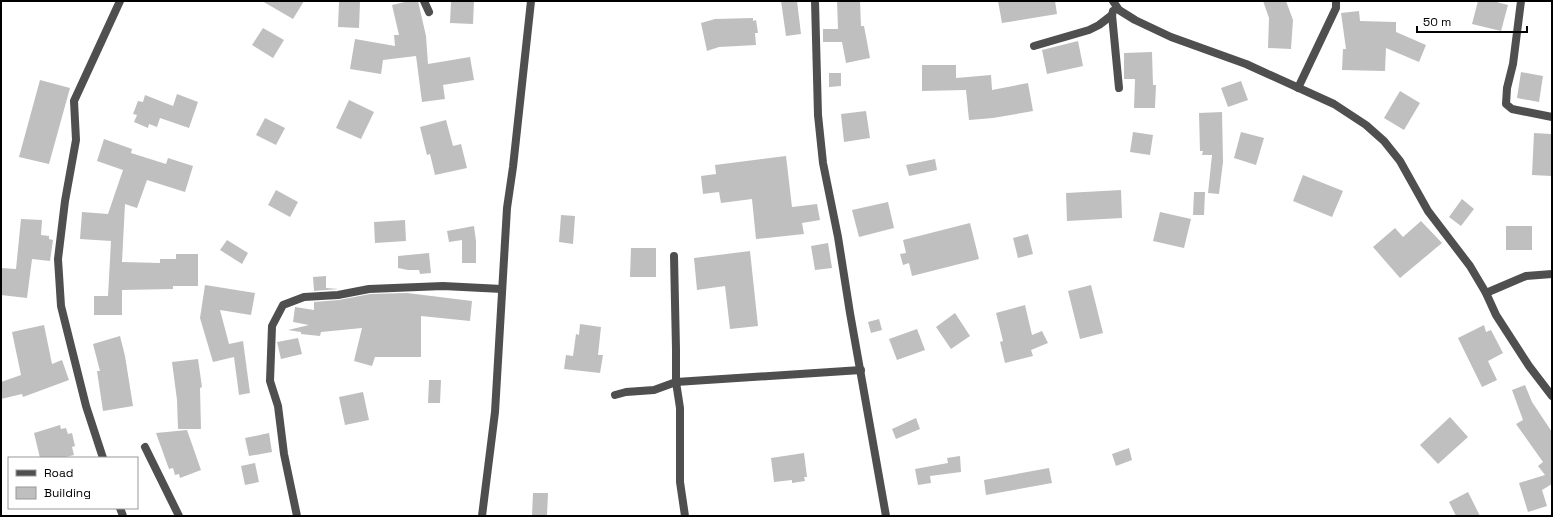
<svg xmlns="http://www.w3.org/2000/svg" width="1553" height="517" font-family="'Space Grotesk',sans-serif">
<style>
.building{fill:#bfbfbf}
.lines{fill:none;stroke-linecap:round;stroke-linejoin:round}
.minor{stroke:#4f4f4f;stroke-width:8}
</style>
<rect width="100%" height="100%" fill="#fff"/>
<g class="building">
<path d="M262 1H304L293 19Z"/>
<path d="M409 1H418L426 36 428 64 470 57 474 80 443 85 445 99 422 102 416 56 383 60 381 74 350 69 355 39 395 46 394 35H399L392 5Z"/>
<path d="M451 1H474L473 24 450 23Z"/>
<path d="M781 1H797L801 34 786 36Z"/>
<path d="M837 1H860L861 26H864L870 58 846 63 842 42H823V29H838Z"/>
<path d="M998 1H1055L1057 14 1002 23Z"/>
<path d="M1263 1H1286L1293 20 1291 49 1268 48 1269 18Z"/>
<path d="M1478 1H1493L1508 5 1501 31 1472 24Z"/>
<path d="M339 2H360L359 28 338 27Z"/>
<path d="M1359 11 1360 21 1396 22V32L1426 45 1419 62 1386 48 1385 71 1342 70 1343 49H1346L1341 13Z"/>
<path d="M753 18V21L756 20 758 33H755L756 45 719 47 707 51 701 23 715 19Z"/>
<path d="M263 28 284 40 273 58 252 45Z"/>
<path d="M1078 41 1083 66 1047 74 1042 50Z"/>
<path d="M1152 52 1153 85H1156L1155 108H1134L1135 79H1124V53Z"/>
<path d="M922 65H956V78L991 75 992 90 1028 83 1033 111 993 118 969 120 966 90 922 91Z"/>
<path d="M1521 72 1543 76 1539 102 1517 98Z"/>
<path d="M829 73H841V86L829 87Z"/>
<path d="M40 80 70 88 49 164 19 157Z"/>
<path d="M1241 81 1248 100 1228 107 1221 88Z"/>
<path d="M1400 91 1420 103 1404 130 1384 118Z"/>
<path d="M177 94 198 102 189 128 160 118 157 127 149 124 148 128 134 122 137 115 133 114 138 101 143 102 145 95 173 106Z"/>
<path d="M349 100 374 112 361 139 336 128Z"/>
<path d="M866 111 870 138 844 142 841 114Z"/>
<path d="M1222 112 1223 162 1219 194 1208 193 1212 155H1202L1203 151H1200L1199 113Z"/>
<path d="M265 118 285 128 276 145 256 135Z"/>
<path d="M446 120 453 146 461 144 467 168 435 175 430 154 427 155 420 127Z"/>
<path d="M1133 132 1153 135 1150 155 1130 152Z"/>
<path d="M1241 132 1264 138 1256 165 1234 158Z"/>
<path d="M1534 133 1551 134 1552 176 1532 175Z"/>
<path d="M104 139 132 149 131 153 166 164 168 158 193 166 185 192 147 180 137 208 125 204 122 262 160 263V259H176V254H198V286H173V289L122 290V315H94V296H108L111 241 80 239 82 212 108 214 123 170 97 161Z"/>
<path d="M786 156 792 207 817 204 820 220 802 223 804 234 756 239 752 199 721 203 719 192 703 194 701 176 716 174 715 165Z"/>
<path d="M935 159 937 170 909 176 906 165Z"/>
<path d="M1303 175 1343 191 1332 217 1293 201Z"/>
<path d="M276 190 298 202 290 217 268 205Z"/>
<path d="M1121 190 1122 218 1067 221 1066 193Z"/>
<path d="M1194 192H1205L1204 215H1193Z"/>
<path d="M1462 199 1474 209 1461 226 1449 217Z"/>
<path d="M888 202 894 228 859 237 852 210Z"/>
<path d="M1160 212 1191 219 1184 248 1153 241Z"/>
<path d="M561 215 575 216 573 244 559 242Z"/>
<path d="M21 219 42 220 41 235 49 236V239L53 240 50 261 32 259 27 298 1 295V268L16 269Z"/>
<path d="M405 220 406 241 375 243 374 222Z"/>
<path d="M1421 221 1442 243 1400 278 1373 247 1395 228 1403 237Z"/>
<path d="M970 223 979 259 912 276 909 263 903 265 900 254 906 253 903 240Z"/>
<path d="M474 226 476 241V263H462V240L449 242 447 231Z"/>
<rect x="1506" y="226" width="26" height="24"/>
<path d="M1028 234 1033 254 1018 258 1013 238Z"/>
<path d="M227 240 248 253 242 264 220 250Z"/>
<path d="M828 243 832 268 815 270 811 246Z"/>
<path d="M631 248H656V277H630Z"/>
<path d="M750 251 758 326 730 329 725 286 697 290 694 258Z"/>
<path d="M429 253 431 273 420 274 419 270H408L398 268V256Z"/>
<path d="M326 276V288L339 289 314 291 313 277Z"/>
<path d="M205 285 255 293 251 315 220 310 229 344 243 341 250 393 239 395 234 357 213 362 200 318Z"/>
<path d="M1091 285 1103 333 1080 339 1068 291Z"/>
<path d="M407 293 472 301 470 321 421 316V357H375L372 366 354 361 362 328 321 332 320 336 301 334V332L288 330 309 325 293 322 295 307 314 310V302L339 300 370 294Z"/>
<path d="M1025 305 1032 335 1042 331 1048 343 1031 350 1033 356 1005 363 1000 342 1003 341 996 313Z"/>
<path d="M955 313 970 336 951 349 936 327Z"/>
<path d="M879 319 882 330 871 333 868 322Z"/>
<path d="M580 324 601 327 598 355H603L600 373 564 369 566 355 573 356 576 334 579 335Z"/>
<path d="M44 325 52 364 62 360 69 380 23 397 22 394 1 399V382L21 375 12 332Z"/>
<path d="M1484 325 1486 332 1491 330 1503 353 1488 361 1497 380 1482 387 1458 338Z"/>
<path d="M917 329 925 350 897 360 889 339Z"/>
<path d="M120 336 125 356 133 406 103 411 97 371H100L93 344Z"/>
<path d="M298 338 302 354 281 359 277 342Z"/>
<path d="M198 359 202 387 200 388 201 429H178L177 400 172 362Z"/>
<path d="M429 380H441L440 403H428Z"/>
<path d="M1525 385 1532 402 1552 432V484L1542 490 1547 506 1528 512 1519 483 1545 475 1538 466 1543 462 1516 424 1523 420 1512 390Z"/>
<path d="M363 392 369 420 345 425 339 397Z"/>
<path d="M1450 417 1468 437 1438 464 1420 445Z"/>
<path d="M916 418 920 429 896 439 892 429Z"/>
<path d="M60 425 61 429 66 428 68 434 72 433 75 446 72 447 74 455 62 458H40L34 433Z"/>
<path d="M187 430 201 470 180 478 179 474 175 475 173 468 169 469 156 433Z"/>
<path d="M269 433 272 452 249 456 245 438Z"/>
<path d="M1129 448 1132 460 1116 466 1112 454Z"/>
<path d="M804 453 807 477H804L805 481 792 483V480L774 482 771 458Z"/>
<path d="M960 456 961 472 930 476 931 483 918 485 915 469 948 463 947 458Z"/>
<path d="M255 463 259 482 245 485 241 466Z"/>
<path d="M1049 468 1052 483 986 495 984 480Z"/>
<path d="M1468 492 1480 516H1456L1449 502Z"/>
<path d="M533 493H548L547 516H532Z"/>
</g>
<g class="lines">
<g class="minor">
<path d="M424 1 429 12"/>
<path d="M815 1 818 115 823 163 838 237 850 313 886 516"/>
<path d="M1113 1 1119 10 1135 20 1171 37 1246 64 1334 104 1366 125 1384 141 1400 161 1428 211 1470 266 1486 293 1496 315 1529 366 1552 396"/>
<path d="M1521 1 1513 64 1507 88 1506 104 1512 109 1552 117"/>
<path d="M1113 11 1112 15 1119 88"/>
<path d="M1034 46 1089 30 1099 25 1112 15"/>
<path d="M1298 88 1336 8V1"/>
<path d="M674 256 676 349V382L680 408V482L685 516"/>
<path d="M1486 293 1526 276 1552 274"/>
<path d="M615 395 626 392 654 390 676 382 861 370"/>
<path d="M145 447 179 516"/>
<path d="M103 458 86 406 61 306 58 259 65 201 76 140 74 101 120 1"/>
<path d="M120 508 123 516"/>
<path d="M297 516 284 454 278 406 270 381 272 326 283 305 304 297 338 295 369 289 443 286 502 289"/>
<path d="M482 516 495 412 507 208 513 167 531 1"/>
</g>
</g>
<rect width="1553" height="517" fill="none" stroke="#000000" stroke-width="4"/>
<rect x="8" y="457" width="130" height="52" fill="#ffffff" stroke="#999999"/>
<rect x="16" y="470" width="20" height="6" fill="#4f4f4f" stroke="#999999"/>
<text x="44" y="477" font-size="12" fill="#000000">Road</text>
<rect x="16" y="487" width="20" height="12" fill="#bfbfbf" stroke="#999999"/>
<text x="44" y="497" font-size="12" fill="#000000">Building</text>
<path d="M1417 26v6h110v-6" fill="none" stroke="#000000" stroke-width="2"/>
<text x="1423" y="26" font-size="12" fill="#000000" stroke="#ffffff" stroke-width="3" paint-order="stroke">50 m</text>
</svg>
